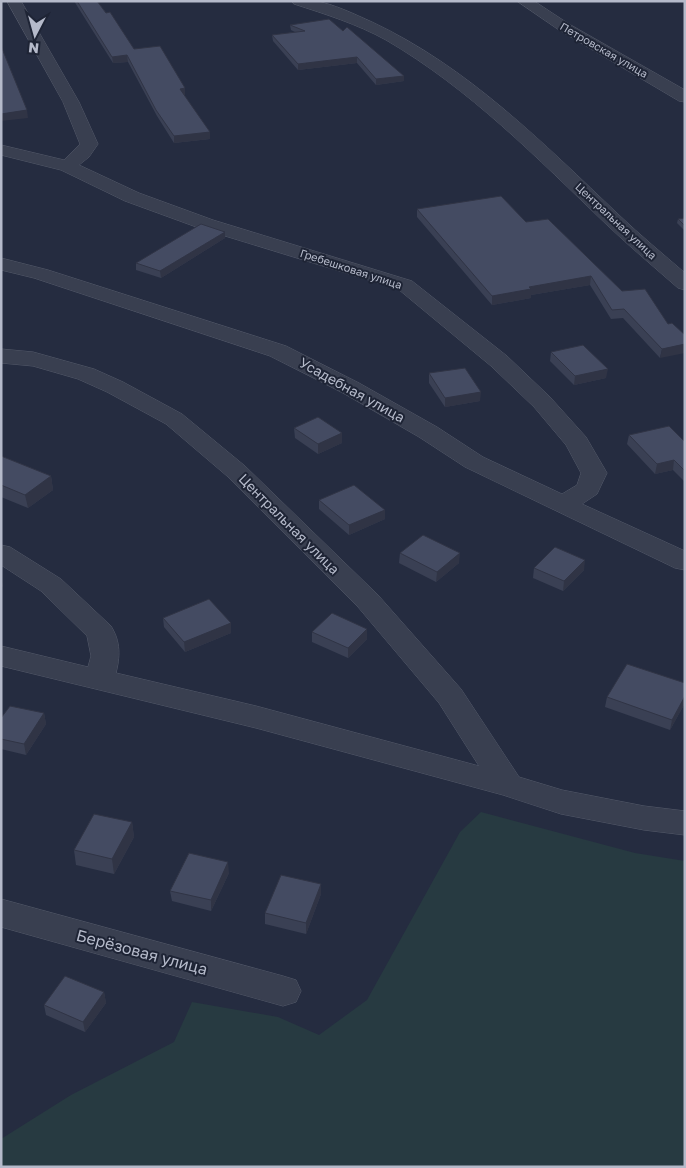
<svg xmlns="http://www.w3.org/2000/svg" width="686" height="1168" font-family="'Golos Text',sans-serif">
<style>
.green{fill:#273a41}
.lines{fill:none;stroke-linecap:round;stroke-linejoin:round}
.minor-casing{stroke:#545a6a;stroke-width:1}
.minor{fill:#393f50;fill-rule:evenodd}
.wall{fill:#3a4054}
.shaded-wall{fill:#303445}
.building{fill:#444b62;stroke:#303445}
.labels{text-anchor:middle;stroke-width:4;stroke-linejoin:round;paint-order:stroke}
.far-street-label{font-size:11px;fill:#b5baca;stroke:#1e2435}
.street-label{font-size:14px;fill:#b5baca;stroke:#1e2435}
.near-street-label{font-size:16px;fill:#b5baca;stroke:#1e2435}
</style>
<rect width="100%" height="100%" fill="#252c40"/>
<path class="green" d="M481 812 635 853 685 861V1167H1V1139L71 1095 174 1042 192 1002 278 1017 319 1035 367 1000 460 832Z"/>
<g class="lines">
<defs>
<g id="minor">
<path d="M7 1H21L79 102 98 144 89 157 79 165 139 193 213 220 412 281 507 356 550 397 586 437 607 473 597 494 582 504 685 551V570L675 568 465 467 419 437 343 393 270 356 34 278 1 270V258L48 270 286 346 359 383 437 427 483 457 562 494 577 485 581 473 566 445 534 407 491 366 398 289 199 228 125 201 61 170 1 155V145L64 160 80 144 63 102Z"/>
<path d="M292 1C299 1 307 0 315 1 334 4 354 14 372 22 468 67 543 143 619 215 640 235 663 254 685 273V290L678 288C654 267 630 247 607 225 537 158 470 89 386 40 357 24 325 14 294 4Z"/>
<path d="M517 1H534L569 24 685 90V102L679 101 559 30Z"/>
<path d="M1 349 33 352 94 369 123 382 182 414 245 466 378 595 461 689 519 777 562 790 644 806 685 811V835L644 830 561 814 503 795 256 728 1 666V646L88 667 91 656 87 636 41 591 1 565V545L10 547 61 579 111 626C121 642 120 657 116 673L256 706 479 766 439 703 358 607 227 476 166 424 107 392 78 379 33 366 1 363Z"/>
<path d="M1 899 283 976 296 980 301 991 296 1002 283 1006 1 927Z"/>
</g>
</defs>
<use href="#minor" class="minor-casing"/>
<use href="#minor" class="minor"/>
</g>
<g class="wall">
<path d="M74 1H97L134 49 185 88V95H184L210 139 174 143 157 116 128 62 113 63Z"/>
<path d="M290 25 343 31 404 76V81L376 85 357 63 298 70 273 41 272 35 295 32 291 30Z"/>
<path d="M417 209 526 222 668 324 660 358 623 318 611 319 590 285 531 295V298L492 305 417 217Z"/>
<path d="M685 218V231L677 223 678 219Z"/>
<path d="M225 232V238L161 278 136 270V263Z"/>
<path d="M551 352 606 378 574 385 550 361Z"/>
<path d="M429 373 480 401 445 407 429 383Z"/>
<path d="M294 428 342 443 318 454 295 438Z"/>
<path d="M629 435 685 442V482L673 470 655 474 627 444Z"/>
<path d="M1 456 51 476 53 490 28 508 1 497Z"/>
<path d="M319 500 385 519 349 535 319 509Z"/>
<path d="M400 553 459 563 436 582 399 563Z"/>
<path d="M534 568 584 570 563 591 533 578Z"/>
<path d="M163 618 231 633 185 652 164 627Z"/>
<path d="M367 629V639L348 658 312 642V632Z"/>
<path d="M685 683V703L670 730 605 707 607 697Z"/>
<path d="M44 713 46 724 26 755 1 749V718Z"/>
<path d="M132 822 134 837 114 874 76 865 74 850Z"/>
<path d="M229 873 211 911 172 901 170 891Z"/>
<path d="M321 884V894L306 934 265 924V913Z"/>
<path d="M104 992 106 1003 85 1032 46 1015 44 1005Z"/>
</g>
<g class="shaded-wall">
<path d="M127 55 128 62 113 63 112 57Z"/>
<path d="M357 57V63L298 70V64Z"/>
<path d="M404 76V81L376 85V79Z"/>
<path d="M185 88V95L180 96V89Z"/>
<path d="M27 110 28 118 1 121V114Z"/>
<path d="M210 132V139L174 143V136Z"/>
<path d="M225 232V238L161 278 160 271Z"/>
<path d="M591 276 590 285 531 295V298L492 305V296L529 287Z"/>
<path d="M685 344V353L660 358 662 349Z"/>
<path d="M608 369 606 378 574 385 575 376Z"/>
<path d="M481 392 480 401 445 407V398Z"/>
<path d="M342 433V443L318 454V444Z"/>
<path d="M674 460 673 470 655 474 657 464Z"/>
<path d="M51 476 53 490 28 508 25 495Z"/>
<path d="M385 510V519L349 535V525Z"/>
<path d="M460 553 459 563 436 582 437 572Z"/>
<path d="M585 560 584 570 563 591 564 581Z"/>
<path d="M1 577 3 586 1 588Z"/>
<path d="M231 623V633L185 652 184 642Z"/>
<path d="M367 629V639L348 658V648Z"/>
<path d="M685 696V703L670 730 672 720Z"/>
<path d="M44 713 46 724 26 755 24 744Z"/>
<path d="M132 822 134 837 114 874 112 859Z"/>
<path d="M228 862 229 873 211 911V900Z"/>
<path d="M321 884V894L306 934V923Z"/>
<path d="M104 992 106 1003 85 1032 83 1022Z"/>
</g>
<g class="building">
<path d="M77 1H97L106 13 110 12 134 49 160 46 185 88 180 89 210 132 174 136 156 110 127 55 112 57Z"/>
<path d="M329 19 343 31 347 27 404 76 376 79 357 57 298 64 272 35 305 31 290 25Z"/>
<path d="M1 46 27 110 1 114Z"/>
<path d="M501 196 526 222 548 219 622 291 645 289 668 324 672 323 685 335V344L662 349 624 309 612 310 591 276 529 287 531 289 492 296 417 209Z"/>
<path d="M685 218V226L678 219Z"/>
<path d="M201 224 225 232 160 271 136 263Z"/>
<path d="M583 345 608 369 575 376 551 352Z"/>
<path d="M465 368 481 392 445 398 429 373Z"/>
<path d="M318 417 342 433 318 444 294 428Z"/>
<path d="M669 426 685 442V471L674 460 657 464 629 435Z"/>
<path d="M1 456 51 476 25 495 1 485Z"/>
<path d="M354 485 385 510 349 525 319 500Z"/>
<path d="M423 535 460 553 437 572 400 553Z"/>
<path d="M555 547 585 560 564 581 534 568Z"/>
<path d="M209 599 231 623 184 642 163 618Z"/>
<path d="M332 613 367 629 348 648 312 632Z"/>
<path d="M627 664 685 683V696L672 720 607 697Z"/>
<path d="M10 706 44 713 24 744 1 739V718Z"/>
<path d="M94 814 132 822 112 859 74 850Z"/>
<path d="M189 853 228 862 211 900 170 891Z"/>
<path d="M281 875 321 884 306 923 265 913Z"/>
<path d="M65 976 104 992 83 1022 44 1005Z"/>
</g>
<g class="labels">
<g class="far-street-label">
<text transform="translate(604 50) rotate(30)" y="4">Петровская улица</text>
<text transform="translate(616 221) rotate(43)" y="4">Центральная улица</text>
<text transform="translate(351 269) rotate(18)" y="4">Гребешковая улица</text>
</g>
<g class="street-label">
<text transform="translate(352 390) rotate(29)" y="5">Усадебная улица</text>
<text transform="translate(289 524) rotate(45)" y="5">Центральная улица</text>
</g>
<g class="near-street-label">
<text transform="translate(142 952) rotate(15)" y="6">Берёзовая улица</text>
</g>
</g>
<rect width="686" height="1168" fill="none" stroke="#b5baca" stroke-width="5"/>
<g transform="translate(35 35) rotate(186)" stroke="#1e2435" stroke-width="4" paint-order="stroke">
<path d="M0-4L9 19L0 12L-9 19Z" fill="#b5baca"/>
<text y="-8" font-size="14" font-weight="bold" text-anchor="middle" fill="#b5baca">N</text>
</g>
</svg>
